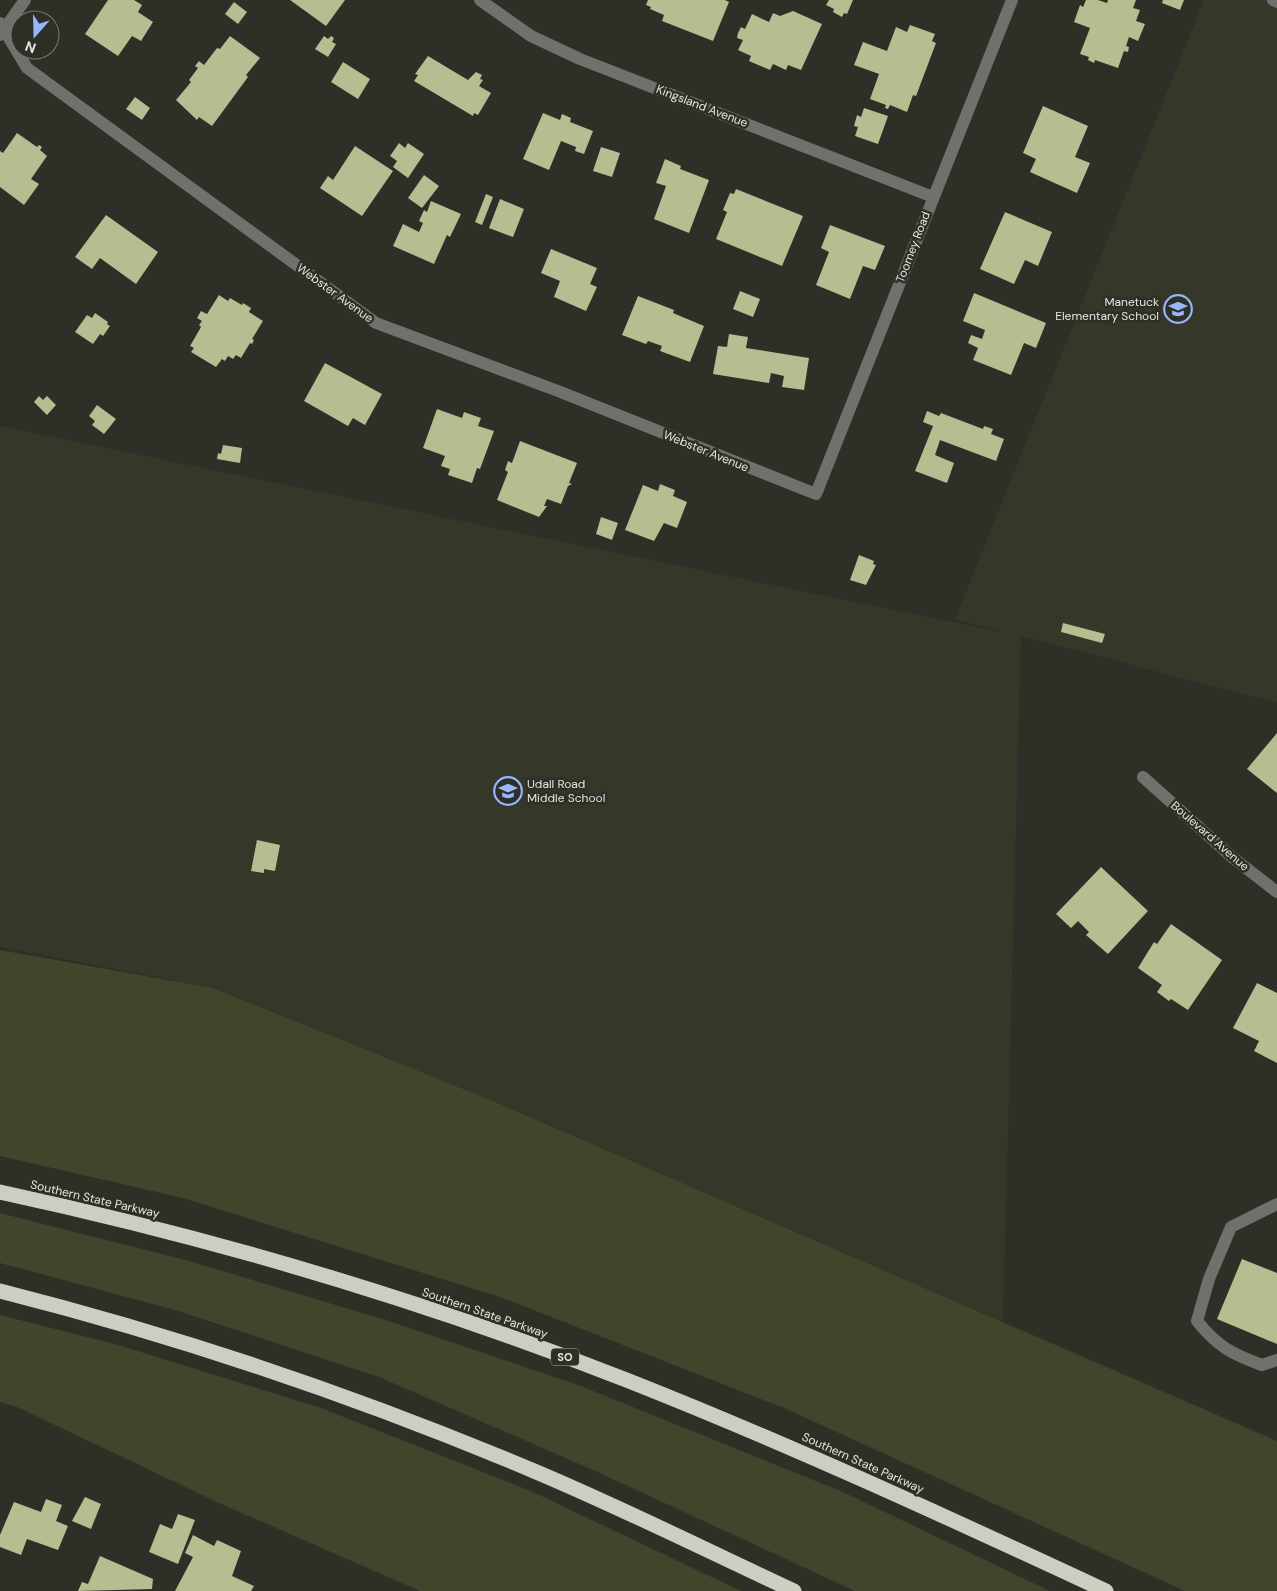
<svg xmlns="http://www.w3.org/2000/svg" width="1277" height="1591" font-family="'DM Sans',sans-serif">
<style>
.built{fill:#353728}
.green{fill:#41452b}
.building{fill:#b6bd91}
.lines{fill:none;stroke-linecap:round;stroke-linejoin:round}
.minor{stroke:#70716d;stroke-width:12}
.highway{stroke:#cccec2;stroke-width:15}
.labels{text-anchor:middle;stroke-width:5;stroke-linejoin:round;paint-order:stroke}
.shield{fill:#2e2f26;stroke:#adaea8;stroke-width:1}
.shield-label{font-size:11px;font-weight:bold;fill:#e4e5df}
.street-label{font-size:12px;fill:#e4e5df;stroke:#2e2f26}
.poi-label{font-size:12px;fill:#e4e5df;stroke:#2e2f26;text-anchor:end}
</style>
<rect width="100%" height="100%" fill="#2e2f26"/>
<path class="built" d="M1204 0H1277V703L1021 636 1003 1322 213 988 0 947V426L1006 633 955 619Z"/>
<g class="green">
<path d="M0 950 213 988 495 1102 1277 1441V1591H1185L784 1408 503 1298 183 1198 0 1156Z"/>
<path d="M0 1213 189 1261 389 1321 581 1386 843 1492 1050 1591H855L593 1470 379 1377 175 1310 0 1263Z"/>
<path d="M0 1315 115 1344 321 1408 531 1491 741 1591H420L219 1503 17 1407 0 1402Z"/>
</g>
<g class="building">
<path d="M108 0H134L142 5 138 12 153 22 141 41 132 36 118 56 85 34Z"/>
<path d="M290 0H345L326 26Z"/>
<path d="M648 0H725L729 2 713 41 662 21 664 15 650 9 651 7 646 5Z"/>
<path d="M829 0H853L847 14 844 13 842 17 833 12 834 9 826 5Z"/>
<path d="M1086 0H1098L1107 3 1108 0H1136L1133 8 1140 10 1136 21 1145 24 1138 41 1129 37 1126 46 1129 47 1128 52 1124 51 1118 68 1095 60 1094 63 1088 60 1089 57 1080 54 1090 28 1074 22 1080 5 1083 7Z"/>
<path d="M1163 0H1184L1180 10 1162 3Z"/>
<path d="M234 2 247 12 238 24 225 14Z"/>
<path d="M793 11 822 24 801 70 788 65 786 70 773 64 770 70 749 61 751 56 738 50 743 40 737 38 738 33 741 27 745 29 752 14 769 22 773 13 780 16Z"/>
<path d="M910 25 935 34 932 41 936 43 916 96 913 95 907 112 890 105 888 109 885 108 886 105 870 99 879 74 854 65 863 42 887 51 896 27 907 32Z"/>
<path d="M230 36 260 58 246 75 248 77 212 126 199 117 197 120 176 100 191 82 189 80 198 68 195 66 199 61 204 65 217 48 220 49Z"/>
<path d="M324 36 328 39 331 36 334 38 332 42 336 44 328 57 315 49Z"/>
<path d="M428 56 468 80 476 72 482 75 480 79 483 80 479 86 491 93 478 115 474 113 473 116 414 81 418 75 415 74Z"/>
<path d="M343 62 370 79 358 99 331 82Z"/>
<path d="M135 97 150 108 142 120 126 109Z"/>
<path d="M1043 106 1088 126 1075 157 1090 163 1077 193 1030 172 1036 159 1023 153Z"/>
<path d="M864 108 888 116 878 144 855 136 858 127 854 126 857 115 861 117Z"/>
<path d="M543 113 560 120 562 114 571 118 570 122 593 131 584 154 575 151 576 147 561 141 549 170 523 159Z"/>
<path d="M17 133 37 147 39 145 42 147 40 150 47 156 31 179 39 184 24 205 0 187V151L3 153Z"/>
<path d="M399 143 405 148 408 143 424 154 408 178 393 167 397 161 390 156Z"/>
<path d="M355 146 393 171 362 216 320 188 328 176 333 180Z"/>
<path d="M601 147 620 153 612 177 593 171Z"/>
<path d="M665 159 681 166 680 169 709 180 689 233 654 219 666 186 656 183Z"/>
<path d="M424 175 439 186 422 208 408 198Z"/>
<path d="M736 189 803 216 782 266 716 239 727 212 723 210 730 193 734 194Z"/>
<path d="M486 194 493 197 482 225 475 222Z"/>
<path d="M500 199 524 209 513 237 489 228Z"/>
<path d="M431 201 461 214 450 237 447 235 434 264 393 246 403 224 419 232 423 223 419 221 424 210 427 212Z"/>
<path d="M1005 212 1052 232 1038 266 1025 260 1014 284 980 269Z"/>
<path d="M106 215 158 252 136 284 100 258 92 269 75 257Z"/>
<path d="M830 225 885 246 875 270 863 266 850 299 816 285 829 252 821 248Z"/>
<path d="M551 249 597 268 590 284 597 287 586 311 554 297 560 281 541 273Z"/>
<path d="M740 291 760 299 753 317 733 309Z"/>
<path d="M974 293 1046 323 1036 348 1024 343 1011 375 973 360 978 348 968 343 971 335 982 339 985 330 963 321Z"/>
<path d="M219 295 228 301 230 298 242 305 243 303 251 308 249 312 263 321 252 339 254 340 252 344 250 343 241 358 236 355 233 359 228 356 225 361 222 359 216 367 191 352 194 348 190 346 201 327 199 325 202 321 197 318 201 311 207 314Z"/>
<path d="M638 296 674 310 673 313 704 326 690 362 660 351 662 346 648 341 646 344 622 335Z"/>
<path d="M95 313 108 322 107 324 110 326 103 336 100 334 93 344 75 332 87 315 92 318Z"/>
<path d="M729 334 748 337 746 348 809 358 804 390 782 387 784 376 771 373 769 383 713 374 718 346 727 347Z"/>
<path d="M325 363 382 394 365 425 353 418 348 426 304 401Z"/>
<path d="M39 396 43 400 47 396 56 405 47 415 34 402Z"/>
<path d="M97 405 116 419 104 434 92 425 95 421 89 416Z"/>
<path d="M437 409 462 418 464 412 481 418 478 426 494 431 480 469 477 468 472 483 448 475 450 469 441 466 445 456 423 448Z"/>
<path d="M927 411 939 416 941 413 983 429 984 426 993 429 991 434 1004 439 996 461 940 440 935 455 954 463 947 483 915 471 933 426 923 422Z"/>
<path d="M520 441 577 463 569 483 572 484 568 486 561 504 547 499 544 506H547L539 517 497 500 508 472 505 470 508 461 512 463Z"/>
<path d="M223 445 242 448 240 463 217 459 218 453 221 454Z"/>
<path d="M660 484 675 490 673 496 687 502 677 528 664 523 654 541 625 530 643 485 658 491Z"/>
<path d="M601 517 618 523 612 540 596 534Z"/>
<path d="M859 555 874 561 873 564 876 565 866 585 850 580Z"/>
<path d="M1063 623 1105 634 1102 643 1061 632Z"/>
<path d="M1277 733V793L1247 769Z"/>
<path d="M257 840 280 845 275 871 264 869V873L251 871Z"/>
<path d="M1101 867 1148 911 1108 954 1086 935 1089 932 1078 921 1071 928 1056 914Z"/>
<path d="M1171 924 1222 960 1188 1010 1171 999 1169 1001 1157 992 1162 985 1138 968 1154 942 1157 944Z"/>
<path d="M1257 983 1277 993V1063L1254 1051 1259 1041 1233 1028Z"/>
<path d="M1242 1259 1277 1273V1344L1217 1319Z"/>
<path d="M85 1497 101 1504 91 1529 72 1521Z"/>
<path d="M46 1499 62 1505 56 1521 68 1526 58 1550 27 1539 21 1555 0 1547V1535L14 1502 41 1512Z"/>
<path d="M178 1514 195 1520 178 1564 149 1552 160 1524 172 1529Z"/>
<path d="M193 1535 214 1546 217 1540 241 1551 232 1576 254 1586 251 1591H175L193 1557 185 1553Z"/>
<path d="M100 1556 153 1579 152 1589 78 1591 82 1582 88 1584Z"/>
</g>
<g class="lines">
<g class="minor">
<path d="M480 0 531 36 580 59 933 197"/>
<path d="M1273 0 1277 2"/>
<path d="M0 23 27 68 376 323 558 391 816 494 1012 0"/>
<path d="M0 35 25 0"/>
<path d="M1143 777 1232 857 1277 892"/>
<path d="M1277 1204 1231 1227 1209 1279 1197 1321C1218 1347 1232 1354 1262 1365L1277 1360"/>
</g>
<g class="highway">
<path d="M0 1192C214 1238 425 1301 629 1381 791 1445 949 1518 1106 1591"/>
<path d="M0 1291C182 1337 361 1398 534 1471 622 1508 708 1551 794 1591"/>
</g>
</g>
<defs>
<symbol id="school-ring" viewBox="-11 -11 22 22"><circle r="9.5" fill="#2e2f26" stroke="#96b6fd" stroke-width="1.5"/><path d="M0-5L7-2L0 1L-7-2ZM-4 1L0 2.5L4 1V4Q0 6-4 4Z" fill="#96b6fd"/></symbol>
</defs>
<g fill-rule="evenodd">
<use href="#school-ring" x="1162" y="293" width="32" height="32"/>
<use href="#school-ring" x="492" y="775" width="32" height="32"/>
</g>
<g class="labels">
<rect class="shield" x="551" y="1348.5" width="28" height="17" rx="4"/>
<g class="shield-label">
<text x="565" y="1361">SO</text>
</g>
<g class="street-label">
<text transform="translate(702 106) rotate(21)" y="4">Kingsland Avenue</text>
<text transform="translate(913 247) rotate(-69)" y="4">Toomey Road</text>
<text transform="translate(335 293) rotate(36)" y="4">Webster Avenue</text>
<text transform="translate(706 451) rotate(22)" y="4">Webster Avenue</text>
<text transform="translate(1210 836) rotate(41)" y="4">Boulevard Avenue</text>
<text transform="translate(95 1199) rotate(13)" y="4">Southern State Parkway</text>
<text transform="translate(485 1313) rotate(19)" y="4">Southern State Parkway</text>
<text transform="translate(863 1463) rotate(24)" y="4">Southern State Parkway</text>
</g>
<g class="poi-label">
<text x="1159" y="306">Manetuck<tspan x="1159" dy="14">Elementary School</tspan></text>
<text x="527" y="788" text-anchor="start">Udall Road<tspan x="527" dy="14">Middle School</tspan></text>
</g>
</g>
<g transform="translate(35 35) rotate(200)"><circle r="24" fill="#2e2f26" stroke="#777870"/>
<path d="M0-4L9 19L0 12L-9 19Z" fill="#96b6fd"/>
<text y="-8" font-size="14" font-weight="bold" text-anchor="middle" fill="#e4e5df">N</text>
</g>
</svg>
